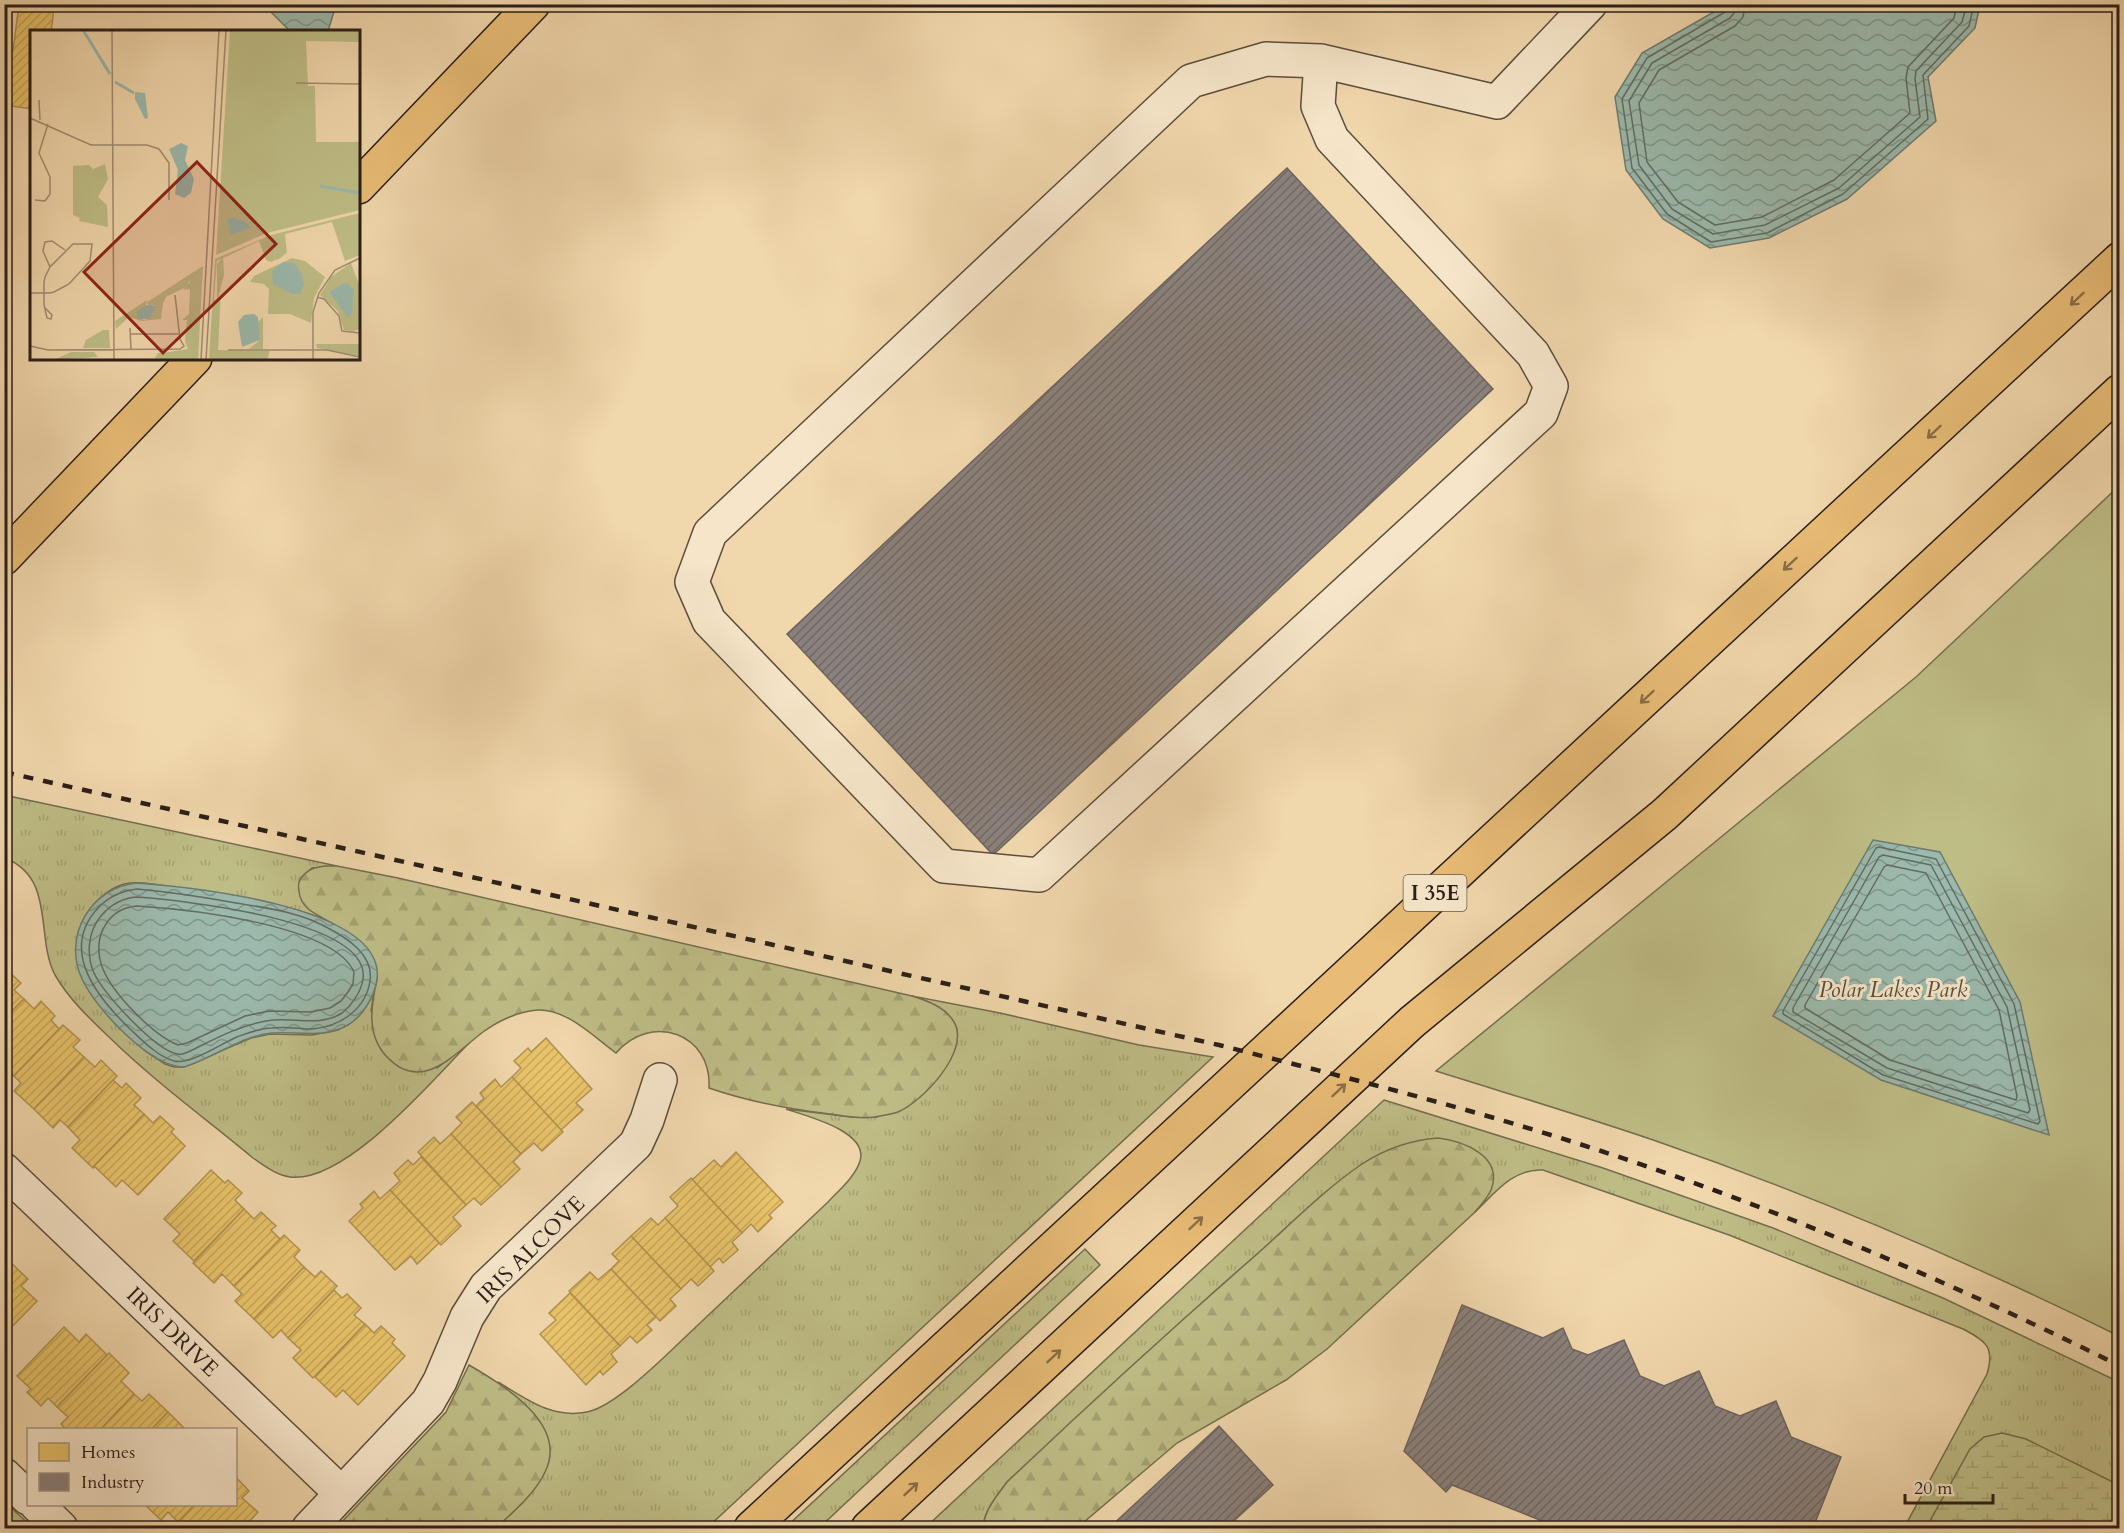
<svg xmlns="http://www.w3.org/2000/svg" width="2124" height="1533" font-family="Cardo,serif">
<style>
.grass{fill:url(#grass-tufts);stroke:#746e4f;stroke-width:1.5}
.forest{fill:url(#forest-firs);stroke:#746e4f;stroke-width:1.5}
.wetland{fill:url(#wetland-marsh);stroke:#746e4f;stroke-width:1.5}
.park{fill:#bfbd86;stroke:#746e4f;stroke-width:1.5}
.water{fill:url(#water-waves);stroke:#6e7b71;stroke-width:1.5}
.homes{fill:url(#homes-hatch);stroke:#b09251;stroke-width:1.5}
.industry{fill:url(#industry-hatch);stroke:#6d645e;stroke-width:1.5}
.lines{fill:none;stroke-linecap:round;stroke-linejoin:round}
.shore{stroke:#626c62;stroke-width:1.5}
.minor-casing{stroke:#5c4d3d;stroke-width:36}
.major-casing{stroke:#2a1f18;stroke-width:36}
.highway-casing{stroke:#2a1f18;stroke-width:36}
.minor{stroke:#f6e5c9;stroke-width:33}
.major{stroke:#e8bc76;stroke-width:33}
.highway{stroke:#e8bc76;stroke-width:33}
.rail{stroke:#2a1f18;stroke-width:4.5;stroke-dasharray:10 10;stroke-linecap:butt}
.oneway{stroke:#896e47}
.labels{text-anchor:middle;stroke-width:6;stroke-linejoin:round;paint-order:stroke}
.shield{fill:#f6e5c9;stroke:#675a4d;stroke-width:1.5}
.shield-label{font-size:21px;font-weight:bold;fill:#2a1f18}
.park-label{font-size:22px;font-style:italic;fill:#574e39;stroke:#f6e5c9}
.street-label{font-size:22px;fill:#2a1f18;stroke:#f6e5c9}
.inset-river{fill:none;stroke:#9bb9ac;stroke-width:3}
.inset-road{fill:none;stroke:#a18d71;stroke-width:1.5}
.view{fill:#8f2418;fill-opacity:0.15;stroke:#8f2418;stroke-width:3}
.inset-edge{fill:none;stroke:#2a1f18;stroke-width:3}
</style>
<defs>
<pattern id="grass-tufts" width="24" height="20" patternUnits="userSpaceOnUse" patternTransform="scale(1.5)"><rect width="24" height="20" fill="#bfbd86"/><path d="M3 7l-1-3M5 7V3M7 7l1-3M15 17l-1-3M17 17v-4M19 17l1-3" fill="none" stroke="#a4a273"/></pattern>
<pattern id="forest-firs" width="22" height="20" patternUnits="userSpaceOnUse" patternTransform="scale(1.5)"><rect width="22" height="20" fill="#bfbd86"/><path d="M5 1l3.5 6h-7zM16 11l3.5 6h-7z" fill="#a4a273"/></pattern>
<pattern id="wetland-marsh" width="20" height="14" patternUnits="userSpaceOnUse" patternTransform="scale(1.5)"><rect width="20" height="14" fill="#bfbd86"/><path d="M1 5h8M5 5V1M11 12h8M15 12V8" fill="none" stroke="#a4a273"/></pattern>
<pattern id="water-waves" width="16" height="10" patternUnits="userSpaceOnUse" patternTransform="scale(1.5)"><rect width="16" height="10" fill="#9bb9ac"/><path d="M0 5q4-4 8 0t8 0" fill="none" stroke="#7f968b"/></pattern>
<pattern id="homes-hatch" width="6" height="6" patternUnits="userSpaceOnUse" patternTransform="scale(1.5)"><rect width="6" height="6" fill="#e9c46a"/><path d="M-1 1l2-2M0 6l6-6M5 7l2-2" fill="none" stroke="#c8a85b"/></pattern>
<pattern id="industry-hatch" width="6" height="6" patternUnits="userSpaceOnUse" patternTransform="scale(1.5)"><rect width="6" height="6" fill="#8a817c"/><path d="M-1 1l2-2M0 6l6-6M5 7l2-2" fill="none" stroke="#716965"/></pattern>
</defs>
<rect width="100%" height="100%" fill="#f1d7ac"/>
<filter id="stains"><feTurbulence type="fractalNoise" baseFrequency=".00333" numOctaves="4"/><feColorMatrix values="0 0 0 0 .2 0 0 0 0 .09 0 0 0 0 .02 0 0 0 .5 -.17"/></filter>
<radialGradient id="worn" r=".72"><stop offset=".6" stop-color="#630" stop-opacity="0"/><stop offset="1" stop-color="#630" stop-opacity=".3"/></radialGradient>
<g class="grass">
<path d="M4 795 337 866 312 868 299 882C297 899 310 911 324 919 277 901 229 895 179 888 162 886 141 880 124 884 104 890 90 907 81 924L144 1050 165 1064 174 1067H184L251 1038 270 1034 312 1035 338 1030 367 1005 374 992 371 1011 437 1068 469 1043C433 1080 345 1184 290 1177 276 1175 265 1166 253 1158 205 1118 154 1081 109 1037 89 1018 69 999 55 975 35 937 56 878 5 858Z"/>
<path d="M912 996 1000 1013 1139 1045 1213 1057 707 1528H496L523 1502 540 1422 527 1407 498 1382C526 1399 552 1419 587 1412 618 1406 673 1348 698 1325 741 1284 785 1243 828 1202 839 1190 855 1177 860 1161 869 1131 806 1116 786 1109L851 1117H877L957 1029C949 1010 931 1002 912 996Z"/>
<path d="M1384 1100 1603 1168 1773 1228 1943 1298 2119 1382V1528H1904L1987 1374C1995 1347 1986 1341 1963 1329L1729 1235 1543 1170C1513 1168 1494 1194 1474 1213L1485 1200 1362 1164 1334 1187 1215 1291 1007 1482C997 1496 984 1510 983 1528H925Z"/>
<path d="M1085 1249 1100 1265 819 1528H785Z"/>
<path d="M4 1501 33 1528H6L5 1527Z"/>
</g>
<g class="forest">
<path d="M326 866H337L398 878 912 996C928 1001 945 1007 954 1022 971 1051 922 1102 898 1112 892 1114 886 1115 880 1116 864 1120 846 1116 830 1114 789 1109 749 1102 709 1088 712 1033 651 1012 616 1053 594 1037 567 1009 538 1010 519 1011 498 1021 483 1032 454 1054 422 1094 387 1057 366 1035 371 1006 377 979 368 967 348 935 338 927 324 916 301 913 299 891 298 886 298 882 301 878 308 869 315 867 326 866Z"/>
<path d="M1438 1138C1463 1141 1504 1156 1491 1190 1487 1199 1480 1206 1474 1213L1327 1349 1286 1380 1177 1443 1077 1528H983C984 1510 997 1496 1007 1482 1086 1407 1167 1333 1248 1262 1285 1230 1322 1191 1362 1164 1385 1149 1411 1140 1438 1138Z"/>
<path d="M469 1365C503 1385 569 1424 545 1472 535 1494 513 1512 496 1528H336L446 1412Z"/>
</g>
<path class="wetland" d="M2002 1433 2026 1439 2119 1485V1528H1926L1970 1449 1984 1437Z"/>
<path class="park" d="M2119 486V1336C1969 1262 1815 1196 1656 1141 1583 1116 1509 1094 1436 1071L1916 677Z"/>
<g class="water">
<path d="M336 5 328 31 291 32 264 5Z"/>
<path d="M1726 5V4L1980 5 1975 28 1928 77 1936 121 1847 199 1769 238 1710 248 1663 219 1626 170 1615 97 1642 53Z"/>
<path d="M1873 840 1940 852 2020 1002 2049 1135 1881 1080 1773 1016Z"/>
<path d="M137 883C187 887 387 905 377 980 374 997 363 1016 348 1025 324 1039 298 1031 272 1033 240 1036 214 1058 184 1067 150 1067 96 1009 82 979 62 936 91 887 137 883Z"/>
</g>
<g class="homes">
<path d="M19 4 54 8 51 32H32V109L4 105V50L13 51Z"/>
<path d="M7 970 21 983 14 990 24 999 4 1019V973Z"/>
<path d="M24 999 34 1009 41 1001 55 1016 51 1020 59 1029 14 1076 4 1067V1019Z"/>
<path d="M63 1025 80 1040 73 1047 84 1057 34 1109 14 1091 21 1083 14 1076Z"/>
<path d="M546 1038 592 1089 576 1103 583 1110 561 1130 512 1077 521 1068 514 1061 528 1048 531 1052Z"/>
<path d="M84 1057 95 1067 101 1060 117 1076 68 1127 60 1120 53 1128 34 1109Z"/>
<path d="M512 1077 563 1132 542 1151 534 1143 521 1154 476 1106 484 1098 480 1093 495 1079 501 1087Z"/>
<path d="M113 1080 122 1088 126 1083 141 1098 134 1105 144 1114 93 1168 72 1148 80 1140 68 1127Z"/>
<path d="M472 1102 521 1154 513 1162 520 1169 501 1187 451 1134 462 1123 456 1117Z"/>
<path d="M144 1114 153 1123 160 1116 174 1129 171 1132 185 1146 138 1195 122 1180 116 1187 94 1166Z"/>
<path d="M451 1134 501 1187 481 1205 474 1198 466 1205 418 1152 434 1137 440 1144Z"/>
<path d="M736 1152 783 1202 769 1215 772 1218 758 1232 751 1224 742 1233 692 1180 714 1160 721 1167Z"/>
<path d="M421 1157 466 1205 453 1217 461 1226 441 1245 390 1190 400 1181 394 1173 408 1160 413 1165Z"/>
<path d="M211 1170 225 1183 228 1180 242 1193 235 1200 244 1209 194 1261 173 1241 180 1234 164 1219Z"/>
<path d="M691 1178 742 1233 732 1242 738 1250 723 1263 719 1258 710 1267 665 1218 678 1206 670 1197Z"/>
<path d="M390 1190 439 1243 417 1264 411 1256 395 1270 349 1221 363 1208 360 1204 374 1191 380 1199Z"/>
<path d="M244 1209 254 1219 261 1212 276 1226 271 1230 280 1239 234 1286 222 1274 214 1283 193 1263Z"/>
<path d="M651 1218 658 1225 665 1218 714 1271 698 1286 691 1279 681 1289 631 1236Z"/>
<path d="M284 1235 300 1250 294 1257 304 1267 254 1319 235 1301 242 1294 234 1286Z"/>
<path d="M631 1236 681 1289 670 1299 676 1306 660 1321 611 1269 619 1261 612 1254Z"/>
<path d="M7 1259 28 1279 21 1286 37 1301 4 1335V1261Z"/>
<path d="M304 1267 315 1277 321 1271 337 1286 288 1338 281 1330 273 1338 254 1319Z"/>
<path d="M611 1269 656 1317 647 1325 652 1330 637 1343 630 1336 620 1346 569 1291 590 1272 598 1280Z"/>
<path d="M334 1290 342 1298 347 1294 361 1308 354 1315 365 1324 313 1378 293 1358 301 1350 288 1338Z"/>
<path d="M570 1293 620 1346 611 1354 617 1362 603 1375 600 1371 586 1385 540 1334 556 1320 549 1313Z"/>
<path d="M365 1324 374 1333 381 1326 395 1339 392 1343 405 1356 358 1405 343 1390 336 1397 315 1377Z"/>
<path d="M64 1327 79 1342 86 1334 107 1355 57 1407 48 1398 41 1406 27 1392 31 1389 17 1376Z"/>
<path d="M109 1353 129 1373 121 1381 134 1394 100 1430H67L61 1424 68 1417 57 1407Z"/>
<path d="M134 1394 142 1401 149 1394 168 1412 151 1430H100Z"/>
<path d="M168 1412 186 1430H151Z"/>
<path d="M236 1477 249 1491 242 1498 258 1512 243 1528H184L178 1522 195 1504H236Z"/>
<path d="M148 1504H195L178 1522 168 1512 161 1520 146 1506Z"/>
</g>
<g class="industry">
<path d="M1287 168 1493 389 993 855 787 634Z"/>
<path d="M1462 1305 1543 1338 1563 1328 1572 1349 1588 1355 1624 1340 1640 1376 1664 1386 1699 1371 1715 1406 1740 1416 1776 1401 1791 1437 1841 1457 1813 1528H1560L1452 1485 1446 1492 1404 1451Z"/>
<path d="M1219 1426 1273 1485 1226 1528H1109Z"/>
</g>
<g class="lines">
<g class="shore">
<path d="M1728 4 1725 12 1647 58 1622 99 1632 168 1667 214 1711 242 1767 233 1843 194 1928 119 1923 75 1969 26 1974 4"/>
<path d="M1736 4 1734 13 1730 18 1652 63 1629 101 1639 165 1672 209 1713 234 1765 225 1839 188 1920 117 1915 79 1916 71 1962 22 1967 4"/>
<path d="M1745 4 1743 17 1735 26 1659 70 1639 103 1647 162 1678 202 1715 225 1762 217 1834 180 1910 113 1906 78 1908 67 1954 18 1957 4"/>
<path d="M1879 847 1936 859 2014 1004 2040 1121 2038 1124 1883 1075 1783 1014V1011L1876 848Z"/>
<path d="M1883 855 1931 865 2007 1007 2030 1110 2028 1113 1887 1068 1793 1012V1008L1879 857Z"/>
<path d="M1887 865 1926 873 1999 1010 2017 1096 2016 1100 1890 1060 1805 1008V1005L1884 867Z"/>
<path d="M137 889C170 892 203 897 236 903 267 908 300 912 328 928 347 938 374 955 370 981 366 1009 340 1027 312 1029 299 1029 285 1026 272 1028 260 1028 248 1033 237 1037 220 1044 191 1065 174 1061 157 1056 143 1041 130 1029 99 999 58 951 98 908 109 896 121 891 137 889Z"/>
<path d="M137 897C177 900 371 919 363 979 361 992 352 1005 342 1013 319 1028 291 1016 266 1021 238 1026 215 1039 190 1051 186 1053 181 1055 177 1054 154 1049 104 994 94 973 86 955 88 931 101 916 111 904 122 898 137 897Z"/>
<path d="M137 906C185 909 333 924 354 972L353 984 348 992 341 1001 330 1008 311 1012 269 1011 245 1016 187 1043 178 1045C153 1035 113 994 103 969 97 955 97 937 106 924 113 913 124 907 137 906Z"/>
</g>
<defs>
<g id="minor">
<path d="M1321 61 1318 106 1332 139 1533 354 1551 386 1541 413 1039 875 944 866 709 621 692 582 710 533 1191 81 1266 59 1321 61 1497 102 1590 4"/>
<path d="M4 1170 341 1493"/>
<path d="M4 1475 28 1498"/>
<path d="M36 1504 61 1528"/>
<path d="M309 1528 428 1402 440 1381 467 1317 486 1287 636 1144 647 1120 660 1080"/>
</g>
<g id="major">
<path d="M358 187 533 4"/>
<path d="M4 558 195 358"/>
</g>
<g id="highway">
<path d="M751 1528 2120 259"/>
<path d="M868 1528 1412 1022 1665 814 2120 391"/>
</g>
</defs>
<use href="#minor" class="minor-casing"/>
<use href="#major" class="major-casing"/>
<use href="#highway" class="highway-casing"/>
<use href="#minor" class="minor"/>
<use href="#major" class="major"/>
<use href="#highway" class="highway"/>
<path class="rail" d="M4 772 1219 1045C1348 1078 1477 1110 1604 1152 1781 1210 1953 1283 2120 1366"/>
</g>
<defs><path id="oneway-shaft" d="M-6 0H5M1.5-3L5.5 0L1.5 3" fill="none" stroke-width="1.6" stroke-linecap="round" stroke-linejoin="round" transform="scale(1.5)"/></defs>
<g class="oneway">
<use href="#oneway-shaft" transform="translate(2077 299) rotate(137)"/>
<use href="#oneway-shaft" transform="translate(1934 432) rotate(137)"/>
<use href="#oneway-shaft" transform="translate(1790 564) rotate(137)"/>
<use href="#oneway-shaft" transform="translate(1647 697) rotate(137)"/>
<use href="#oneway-shaft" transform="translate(1339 1090) rotate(-43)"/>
<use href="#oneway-shaft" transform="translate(1196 1223) rotate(-43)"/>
<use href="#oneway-shaft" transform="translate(1054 1356) rotate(-43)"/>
<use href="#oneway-shaft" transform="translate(911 1489) rotate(-43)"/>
</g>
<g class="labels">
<rect class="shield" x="1403.5" y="875" width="63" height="36" rx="4.5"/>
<g class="shield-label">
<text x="1435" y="900">I 35E</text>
</g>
<g class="park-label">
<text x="1893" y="997">Polar Lakes Park</text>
</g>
<g class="street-label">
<text transform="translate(530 1249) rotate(-45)" y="8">IRIS ALCOVE</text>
<text transform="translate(173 1331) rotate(44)" y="8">IRIS DRIVE</text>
</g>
</g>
<g transform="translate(30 30)">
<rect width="330" height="330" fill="#f1d7ac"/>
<path d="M75 134 78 149 68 167 77 175 78 197 49 191 50 188 43 185V136L59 135 63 139ZM330 183V225L315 231 302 192 255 204 257 223 241 232 236 230 229 211 187 231 184 269 186 273 190 270 191 262 188 320 239 321V324L237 330H179L185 229 241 205ZM262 228 275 231 295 247 284 268 281 293 260 284H238L239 259 234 254 220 252 224 246ZM321 233 330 257V299L323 301 314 300 308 281 290 265 301 247ZM173 236 168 330H160L158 323 127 324 158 319 155 311 157 290H152L159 284 160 259 153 260 160 252 154 248ZM117 270 113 290 119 289 125 275 133 273 131 289 111 291 99 287 86 299 85 291ZM286 314H330V326L287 318Z" fill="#bfbd86"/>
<path d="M193 227 194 245 187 273V234ZM154 248H159L158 256 136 267 131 278 116 273ZM233 287V319H219L230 310 228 292ZM73 300H79L80 318H53L56 310ZM41 322H64L68 327 24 330ZM128 323H159L160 330H124Z" fill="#bfbd86"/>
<path d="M235 220a10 10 0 1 1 20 0a10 10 0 1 1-20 0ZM315 242 322 245 328 259 330 297 323 296 315 287 322 282 321 254 315 252 300 259 301 265 298 263 299 256ZM246 264 272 275 273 283 268 286 244 280Z" fill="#bfbd86"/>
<path d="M200 0H330V12L276 11 278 56H285L286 112H330V180L237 203 186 225Z" fill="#bfbd86"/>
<path d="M105 62 115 63 118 88 115 89 105 69ZM151 113 158 116 155 130 164 149 161 163 154 168 145 164 148 140 139 119ZM201 187 213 191 222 197 201 205 197 190ZM253 232 264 233 271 243 274 254 270 264H262L243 254 242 241ZM316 252 324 260 322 282 318 288 299 262ZM119 274 126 277 119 289H108L106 282ZM224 284 228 287 230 310 212 317 208 292 214 285Z" fill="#9bb9ac"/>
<path class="inset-river" d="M53 0 80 44M85 52 104 63M290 156 330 163"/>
<path class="inset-road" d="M82 0 84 330M266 53 330 54M9 70 10 90M0 88 61 115H117L129 119 139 133V170M5 170 15 171 20 164V147L9 123 18 94M20 237 13 221 15 212 22 211 35 220M0 263H20L24 262 39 254 60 231 62 214H43L20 237 15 247 14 252V275L17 288 21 289 22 285 15 278M287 267 294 269 309 286 312 301 330 303M100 298 101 320M101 304H149M0 316 18 320 150 319 154 316 150 309 145 265M198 320H297L330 327M171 330 189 0M176 330 196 0M283 330V282L289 263 305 240 330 228"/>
<path class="view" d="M167 132 246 214 133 323 54 242Z"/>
<rect width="330" height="330" class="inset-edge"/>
</g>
<rect width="2124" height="1533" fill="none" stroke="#f1d7ac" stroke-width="24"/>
<rect x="6" y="6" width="2112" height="1521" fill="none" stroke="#2a1f18" stroke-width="3"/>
<rect x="12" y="12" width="2100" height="1509" fill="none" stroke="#2a1f18" stroke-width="1.5"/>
<rect x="27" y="1428" width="210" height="78" fill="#f6e5c9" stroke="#a49682" stroke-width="1.5"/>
<rect x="39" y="1443" width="30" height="18" fill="#e9c46a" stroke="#a49682" stroke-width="1.5"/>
<text x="81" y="1458" font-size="18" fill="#2a1f18">Homes</text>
<rect x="39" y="1473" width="30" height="18" fill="#8a817c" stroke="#a49682" stroke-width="1.5"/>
<text x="81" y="1488" font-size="18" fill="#2a1f18">Industry</text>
<path d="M1905 1494v9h88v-9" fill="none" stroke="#2a1f18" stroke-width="3"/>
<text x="1914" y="1494" font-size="18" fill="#2a1f18" stroke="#f6e5c9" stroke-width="4.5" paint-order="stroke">20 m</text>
<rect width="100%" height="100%" filter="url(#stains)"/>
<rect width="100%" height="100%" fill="url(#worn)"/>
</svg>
